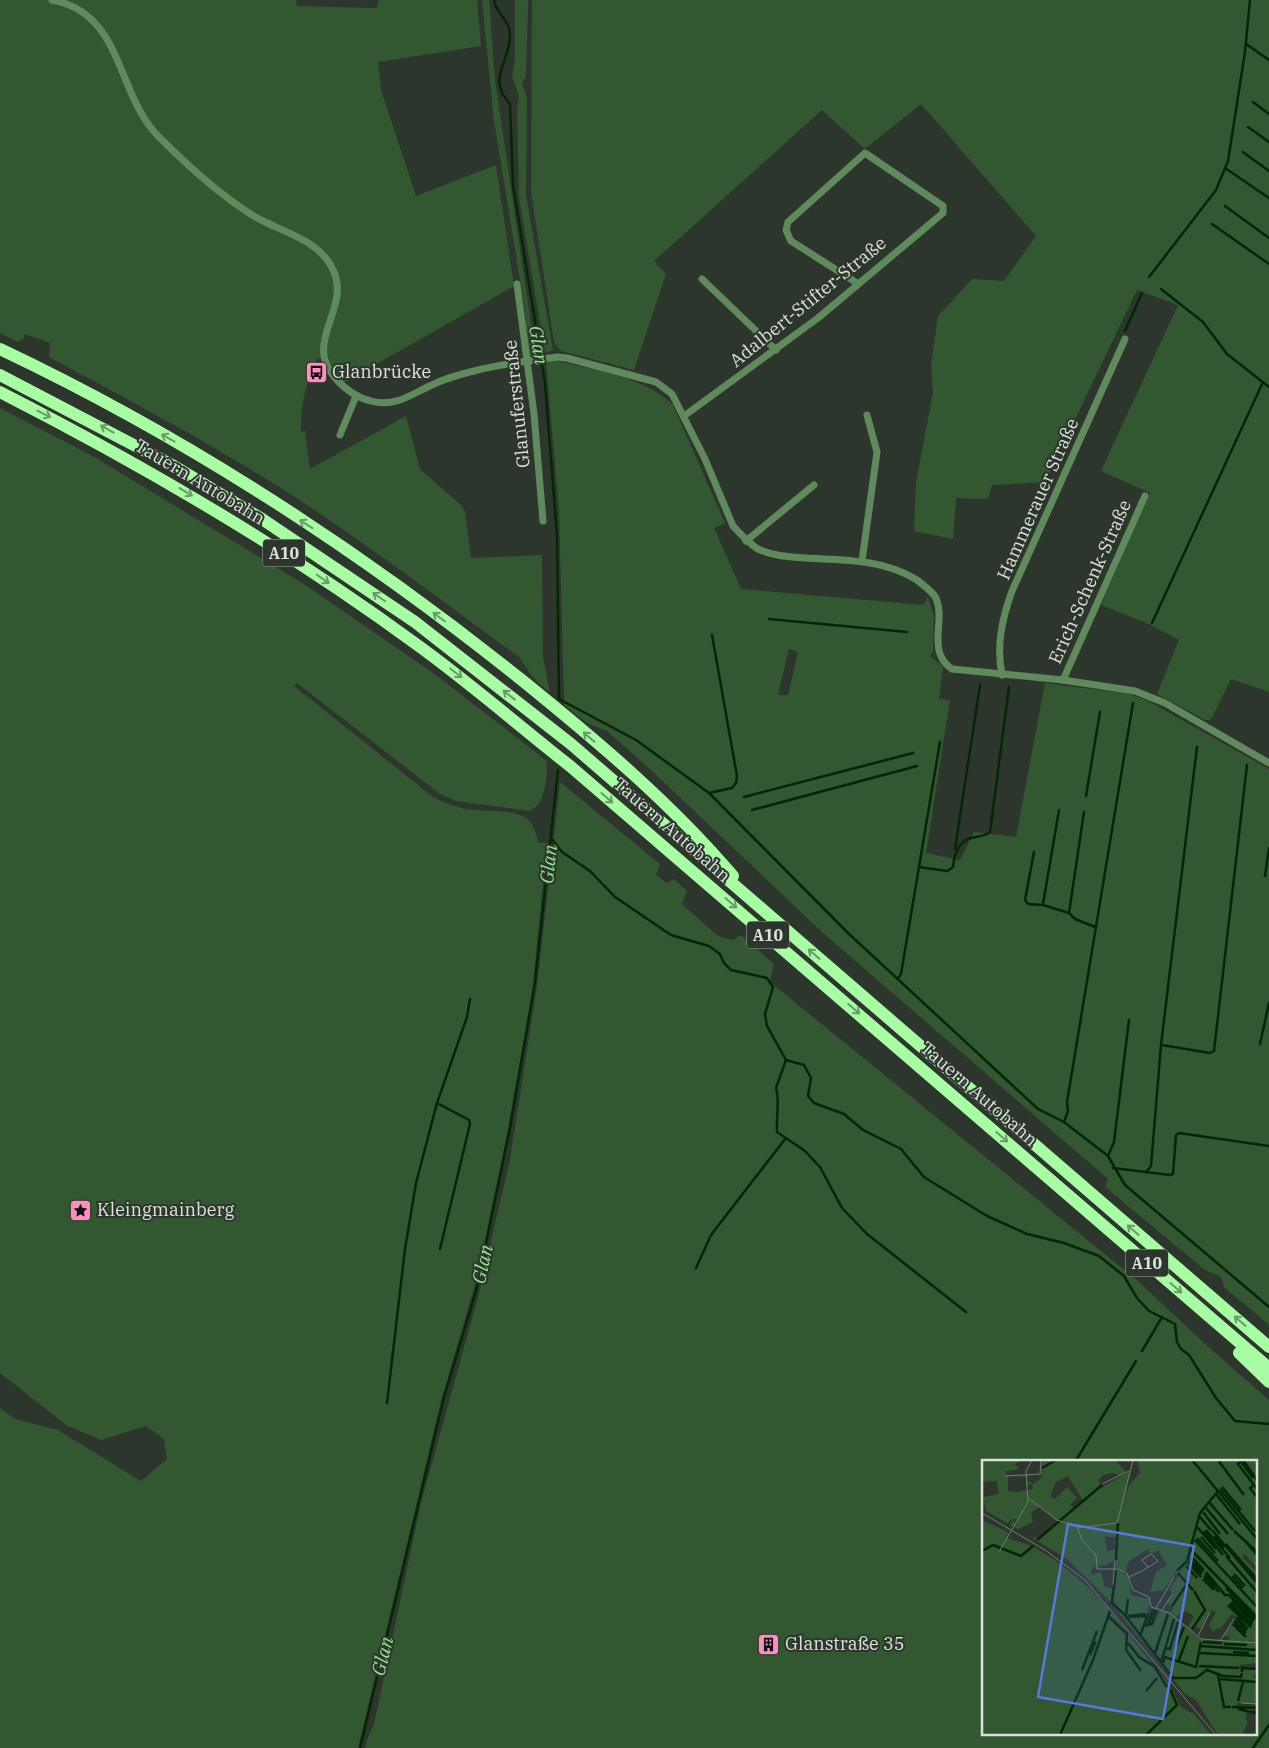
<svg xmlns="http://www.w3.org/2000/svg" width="1269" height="1748" font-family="'IBM Plex Serif',serif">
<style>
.green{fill:#325731;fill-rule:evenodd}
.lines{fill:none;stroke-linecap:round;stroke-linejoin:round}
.stream{stroke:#032704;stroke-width:2.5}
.minor{stroke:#608a5d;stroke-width:7}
.motorway{stroke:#a8fda4;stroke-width:12}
.oneway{stroke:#6a9a68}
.labels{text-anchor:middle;stroke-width:4;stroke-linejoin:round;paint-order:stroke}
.shield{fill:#2d362c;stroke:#a8aea6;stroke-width:1}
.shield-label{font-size:16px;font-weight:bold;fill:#dce2db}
.street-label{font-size:18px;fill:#dce2db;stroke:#2d362c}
.poi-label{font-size:18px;fill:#dce2db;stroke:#2d362c;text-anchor:start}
.water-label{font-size:19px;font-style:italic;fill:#8fe88c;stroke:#2d362c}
.inset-river{fill:none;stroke:#032704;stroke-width:2.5}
.inset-road{fill:none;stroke:#737b72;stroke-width:1}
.view{fill:#567ad9;fill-opacity:0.15;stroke:#567ad9;stroke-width:2.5}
.inset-edge{fill:none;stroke:#dce2db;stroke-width:2.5}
</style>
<rect width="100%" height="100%" fill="#2d362c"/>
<g class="green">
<path d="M0 0H296L297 6 377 8 379 0H477L481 46 378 62 381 90 416 196 496 165 514 286 343 383 329 366 327 356 317 359C306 382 300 407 301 432L305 431 310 469 406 416 420 469 462 506 465 512 471 558 542 555 543 657 550 693 534 679 519 657C446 604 374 549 298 499 217 447 133 402 49 357L50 343 25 334 24 339 18 342 0 333Z"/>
<path d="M482 0H489L495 80 536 357H528L525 310 494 121Z"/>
<path d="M515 0H528V6L526 77 522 83 527 98 526 195 553 350 545 353 519 197 517 109 519 97 512 76 515 59Z"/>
<path d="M532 0H1269V692L1231 679 1213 716 1210 720H1205L1157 694 1179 640 1151 625 1101 605 1150 493 1101 471 1178 305 1137 290 1045 482 992 485 988 499 956 498 953 539 914 531 916 482 933 393 931 365 938 316 972 279 1004 281 1036 236 921 104 865 149 822 110 654 261 666 274 634 370 561 351 554 342 531 192Z"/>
<path d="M554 360C593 370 644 376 673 405L725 523 714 528 741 589 923 605 928 597 934 616 933 652 930 656 943 666 939 699 950 700 926 853 960 860 974 832 1016 837 1045 683 1130 694 1148 701 1269 769V1325L1224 1287 1221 1277 1205 1270 1105 1187 1108 1179 823 933 652 771 607 731 587 723 564 705 559 509 546 362ZM789 649 798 652 788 695H778Z"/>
<path d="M0 408 91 455 304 584 436 675 547 761C546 779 547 802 530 811L456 801 440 794 297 683 294 686 433 797C443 802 453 806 465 809 484 812 509 808 526 818 534 824 536 833 538 842L547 843 532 994 506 1139 477 1278 442 1397 358 1748H0V1408L15 1419 58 1430 141 1481 167 1459 164 1439 146 1426 101 1440 66 1425 0 1373Z"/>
<path d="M560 782 660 864 656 875 667 883 674 879 687 891 682 904 718 936 733 940 741 935 774 964 770 982 1138 1281 1203 1342 1269 1400V1748H365L368 1737 374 1724 421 1503 478 1297 510 1159 537 986ZM983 1462H1255V1734H983Z"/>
</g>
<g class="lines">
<g class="stream">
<path d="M494 0C496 14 510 20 510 35 510 63 486 78 510 104L513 185 545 383 557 535 559 699 636 740 709 793 848 933 1038 1109 1064 1122 1108 1156 1125 1185 1269 1307"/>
<path d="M1246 44 1269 60"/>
<path d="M1253 102 1269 114"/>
<path d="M1248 127 1269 142"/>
<path d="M1243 152 1269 171"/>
<path d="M1225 168 1269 198"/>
<path d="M1225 206 1269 238"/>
<path d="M1212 224 1269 264"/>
<path d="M1149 277 1216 190 1228 161 1245 52 1250 0"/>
<path d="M1161 289 1203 322 1227 354 1269 387"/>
<path d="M1125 331 1142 293"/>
<path d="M769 619 907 632"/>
<path d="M1152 623 1263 382"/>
<path d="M709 793 732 788 736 783 737 776 712 635"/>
<path d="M1086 796 1100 712"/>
<path d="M744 797 913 753"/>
<path d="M752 810 917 766"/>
<path d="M551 838 562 852 590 871 615 897 671 935 709 946 720 954 724 963 731 970 767 978 773 987 765 1014 767 1026 786 1060 776 1088C780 1098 776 1119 777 1132L805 1151 820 1167 842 1208 867 1234 966 1312"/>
<path d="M955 849 980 685"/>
<path d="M1034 852 1025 900 1028 904 1043 905 1069 913 1075 919 1095 927"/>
<path d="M919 867 947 871 953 867C954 856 957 842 971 838 978 836 983 837 990 832L1009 687"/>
<path d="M1265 876 1269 848"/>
<path d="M1043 904 1059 810"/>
<path d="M1069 913 1084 812"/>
<path d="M899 977 901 974 940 742"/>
<path d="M1260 1044 1269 1003"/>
<path d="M1162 1045 1210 1053 1214 1051 1247 765"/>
<path d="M786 1060 804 1065 811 1078 808 1096 814 1103 844 1114 863 1130 901 1149 924 1177 987 1216 1027 1234 1064 1243 1099 1256 1124 1276 1137 1298 1149 1311 1175 1324 1177 1342 1181 1349 1189 1355 1216 1398 1235 1421 1269 1424"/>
<path d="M437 1103 469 1120 470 1124 440 1249"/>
<path d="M1064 1122 1068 1111 1067 1102 1133 703"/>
<path d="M1108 1156 1114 1142 1129 1020"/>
<path d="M1113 1168 1170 1175 1173 1174 1176 1135 1179 1133 1269 1146"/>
<path d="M1147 1171 1151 1166 1161 1045 1197 747"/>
<path d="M696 1268 711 1235 785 1139"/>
<path d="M1142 1351 1162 1317"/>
<path d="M387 1403 405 1249 416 1183 437 1103 467 1017 470 999"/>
<path d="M1075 1462 1136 1361"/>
<path d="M360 1748 444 1397 476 1291 510 1128 535 982 558 770"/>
<path d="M1253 1748 1269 1725"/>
</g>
<g class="minor">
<path d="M52 0C124 13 115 93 159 137 185 163 218 193 249 213 277 232 320 237 334 272 350 310 302 343 336 379 346 390 357 398 371 401 396 408 413 393 434 384 447 378 461 374 474 371 501 364 529 361 557 357L567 358 656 382 672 394 705 459 733 526C741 534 748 543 758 549 773 556 790 557 806 558 844 560 884 559 917 580 923 585 932 591 936 598 946 621 926 652 952 669L1063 680 1135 691 1165 703 1269 763"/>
<path d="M702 279 776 350"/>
<path d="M517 284 534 414 543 521"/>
<path d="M684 416 818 318 943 213V206L865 153 788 222 786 230 791 241 857 283"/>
<path d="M340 435 356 396"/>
<path d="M746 541 814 485"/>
<path d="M862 561 877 452 867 415"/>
<path d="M1002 675C996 646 1002 619 1012 591L1125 339"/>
<path d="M1063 680 1145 496"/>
</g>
<g class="motorway">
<path d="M0 349C186 437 362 552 523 681 597 741 671 803 733 876"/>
<path d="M0 375 172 465 262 519 415 622 571 744 1269 1347"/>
<path d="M0 392C145 466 285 548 416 644 469 682 519 726 570 766L1269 1368"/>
<path d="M1239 1353 1269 1382"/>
</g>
</g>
<defs><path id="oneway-shaft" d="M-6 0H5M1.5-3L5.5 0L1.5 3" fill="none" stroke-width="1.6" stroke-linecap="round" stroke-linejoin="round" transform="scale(1.25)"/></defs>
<g class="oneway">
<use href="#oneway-shaft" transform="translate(44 414) rotate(27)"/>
<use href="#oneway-shaft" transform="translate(107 429) rotate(-151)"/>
<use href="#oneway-shaft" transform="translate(168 438) rotate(-151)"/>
<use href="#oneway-shaft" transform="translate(186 492) rotate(31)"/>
<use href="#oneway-shaft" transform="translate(306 524) rotate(-147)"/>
<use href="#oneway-shaft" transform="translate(323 579) rotate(35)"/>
<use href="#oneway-shaft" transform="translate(379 597) rotate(-145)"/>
<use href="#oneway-shaft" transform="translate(439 617) rotate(-143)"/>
<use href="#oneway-shaft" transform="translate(456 673) rotate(37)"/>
<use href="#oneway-shaft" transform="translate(509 695) rotate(-142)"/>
<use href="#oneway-shaft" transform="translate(589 737) rotate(-139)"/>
<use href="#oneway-shaft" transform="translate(607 798) rotate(41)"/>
<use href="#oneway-shaft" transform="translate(731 903) rotate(41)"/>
<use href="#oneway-shaft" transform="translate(814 954) rotate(-139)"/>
<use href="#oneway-shaft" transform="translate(854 1009) rotate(41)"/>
<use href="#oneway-shaft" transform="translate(1002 1137) rotate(41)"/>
<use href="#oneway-shaft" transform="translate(1133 1230) rotate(-139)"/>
<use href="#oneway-shaft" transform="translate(1176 1288) rotate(41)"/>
<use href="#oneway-shaft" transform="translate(1240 1321) rotate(-139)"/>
</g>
<defs>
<symbol id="bus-square" viewBox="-11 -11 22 22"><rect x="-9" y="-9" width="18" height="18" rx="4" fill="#fd8ebf" stroke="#2d362c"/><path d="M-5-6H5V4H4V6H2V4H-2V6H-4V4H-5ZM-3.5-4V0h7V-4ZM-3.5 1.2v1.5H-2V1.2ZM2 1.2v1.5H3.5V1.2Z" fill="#111"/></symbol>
<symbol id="sight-square" viewBox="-11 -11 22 22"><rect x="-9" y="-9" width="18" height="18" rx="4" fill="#fd8ebf" stroke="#2d362c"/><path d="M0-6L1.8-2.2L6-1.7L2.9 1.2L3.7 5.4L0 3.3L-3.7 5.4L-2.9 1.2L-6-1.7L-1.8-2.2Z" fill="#111"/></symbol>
<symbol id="building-square" viewBox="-11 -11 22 22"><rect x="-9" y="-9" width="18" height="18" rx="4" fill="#fd8ebf" stroke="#2d362c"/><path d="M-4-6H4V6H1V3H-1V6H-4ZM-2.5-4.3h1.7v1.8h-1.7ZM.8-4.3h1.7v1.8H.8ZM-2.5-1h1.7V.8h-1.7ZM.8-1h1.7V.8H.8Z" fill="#111"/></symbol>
</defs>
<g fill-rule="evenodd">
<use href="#bus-square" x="304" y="360" width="25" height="25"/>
<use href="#sight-square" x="68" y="1198" width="25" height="25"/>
<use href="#building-square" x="756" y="1632" width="25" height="25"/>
</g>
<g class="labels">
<g class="shield">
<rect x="263" y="539.5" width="42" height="27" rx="4"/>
<rect x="747" y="921.5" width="42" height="27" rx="4"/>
<rect x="1126" y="1249.5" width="42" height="27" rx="4"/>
</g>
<g class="shield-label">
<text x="284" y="559">A10</text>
<text x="768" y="941">A10</text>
<text x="1147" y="1269">A10</text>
</g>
<g class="street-label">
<text transform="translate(808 302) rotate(-39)" y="6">Adalbert-Stifter-Straße</text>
<text transform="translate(517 404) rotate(-96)" y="6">Glanuferstraße</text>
<text transform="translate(200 482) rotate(31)" y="6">Tauern Autobahn</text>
<text transform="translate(1038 499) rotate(-66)" y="6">Hammerauer Straße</text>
<text transform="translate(1090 582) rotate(-66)" y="6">Erich-Schenk-Straße</text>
<text transform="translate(672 830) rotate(41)" y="6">Tauern Autobahn</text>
<text transform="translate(979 1094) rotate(41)" y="6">Tauern Autobahn</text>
</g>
<g class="poi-label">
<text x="332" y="378">Glanbrücke</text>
<text x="97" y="1216">Kleingmainberg</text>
<text x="785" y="1650">Glanstraße 35</text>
</g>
<g class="water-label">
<text transform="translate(539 345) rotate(81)" y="7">Glan</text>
<text transform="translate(548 864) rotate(-84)" y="7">Glan</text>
<text transform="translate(482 1264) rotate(-78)" y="7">Glan</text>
<text transform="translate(382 1656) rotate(-76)" y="7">Glan</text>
</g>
</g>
<g transform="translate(982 1460)">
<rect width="275" height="275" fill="#2d362c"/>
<path d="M0 0H38L33 5 37 7 34 10 24 11V15L43 17 58 14 60 0H133L144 12 138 16 131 13 121 15 117 19 118 26 110 33 147 12 152 0 142 39 147 25 158 13 155 0H275V104L273 106 263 94 260 97 275 112V203L257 205V208L275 210 271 218 275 219V239L274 243H255L254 247 271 248 270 253 265 252 263 260 266 261 260 275H236L214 240 203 234 130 144 134 109 146 116 149 135 168 139 163 164 166 166 172 164 178 150 188 153 219 180 247 181V177L241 176 255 157 250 154 238 169 235 168 231 172 227 164 234 152 229 150 219 169 212 166 209 170 206 167 212 156 204 151 194 156 189 153 192 148 185 143 192 133 187 130 197 115 194 113 181 130 168 132 174 112 185 105 176 90 169 94 166 89 147 101 143 112 134 108V93L133 109V101L114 108 111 105 109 115 119 112 123 127 130 128 129 142 85 99 49 77 56 78 76 63 63 50 58 47 49 52 51 62 36 69 29 66 28 64 33 59 32 66 36 59H31L25 63 4 51 1 37 17 34 15 21 0 22ZM26 16 58 15 60 17 51 24 44 20V25L50 24 51 29 36 32 26 31ZM86 16 101 41 93 50 88 44 95 38 85 27 73 39 68 37 74 22ZM123 77H134L133 89 125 91ZM0 60 26 72 25 78 50 86 73 100 106 127 127 149 125 157 128 151 188 226 199 247 212 254 229 275H79L90 247 77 275H0Z" fill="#325731" fill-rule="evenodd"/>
<path class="inset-river" d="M236 0 262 35M261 0 256 4 275 29M261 0 275 20M260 3 271 18M60 8 74 0M272 25 268 28 275 37M240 27 259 50M238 29 273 71M236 31 275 79M234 34 258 64M227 42 251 70M224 48 246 74M221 52 238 74M218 57 229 70M215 67 234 89M224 70 248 98M230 70 275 123M222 71 241 95M252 71 275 92M232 76 242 88M219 77 233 93M215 78 236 101M55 80 120 25M213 80 275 147M263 81 275 95M244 84 275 119M209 90 275 157M0 91 11 85 39 96 51 86M209 96 222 110M244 96 275 132M208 98 221 112M134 100 136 63M207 101 220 114M206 103 219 117M204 106 215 118M134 109 130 143 143 155 191 218H214L225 210 241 216 259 217 260 213M195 111 205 101 218 53 236 31 210 0M224 112 243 135H247L272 160M196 113 211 130M223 114 234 126M252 114 263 126M222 116 237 132M250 116 261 128M221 119 232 130M244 128 275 160M250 141 271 162M248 143 270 165M246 145 269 167M190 146 205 124M144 155 146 139M146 156 164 154M127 157 145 174 144 190 159 211M147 157 164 156M255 157 266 169M254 159 265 170M252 161 264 173M251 164 264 177M166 165 171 150M162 166 170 164 174 150M210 169 223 150 212 131M158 176 166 154M221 182 240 183M146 183 157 197 173 207 184 226 188 227M242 184 265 185M218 186 275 190M183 188 188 189 196 162M193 189 202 167M251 192 267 193M173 193 186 154M218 193 275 196M108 195 113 183 111 181M177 199 182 201 183 197 214 207 219 182M180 199 192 159M197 200 206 176M217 206 257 208M100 210 115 171M260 212V208L275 209M236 215 242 247H249M238 219 275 222M164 231 175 218M256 241 261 222M250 247 275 248M256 249 274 253M78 275 111 200 128 151M164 275 195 245 188 229"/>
<path class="inset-road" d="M23 16 58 14 59 0M120 24 147 11M46 38 75 60 95 67 100 80 114 95 115 109H135L145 113 151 130 167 137 169 147 188 153 219 179 275 183M0 53 63 90 103 120 234 275M96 68 135 63 151 0M17 92 46 42 44 11 50 0M147 117 162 110 176 101 169 94 160 100 166 107M131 125 133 101M174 148 192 117M180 150 191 133M216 176 228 152M238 181 252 159M259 243 275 244"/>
<path class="view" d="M86 64 212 86 181 259 56 237Z"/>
<rect width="275" height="275" class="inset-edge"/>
</g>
</svg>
